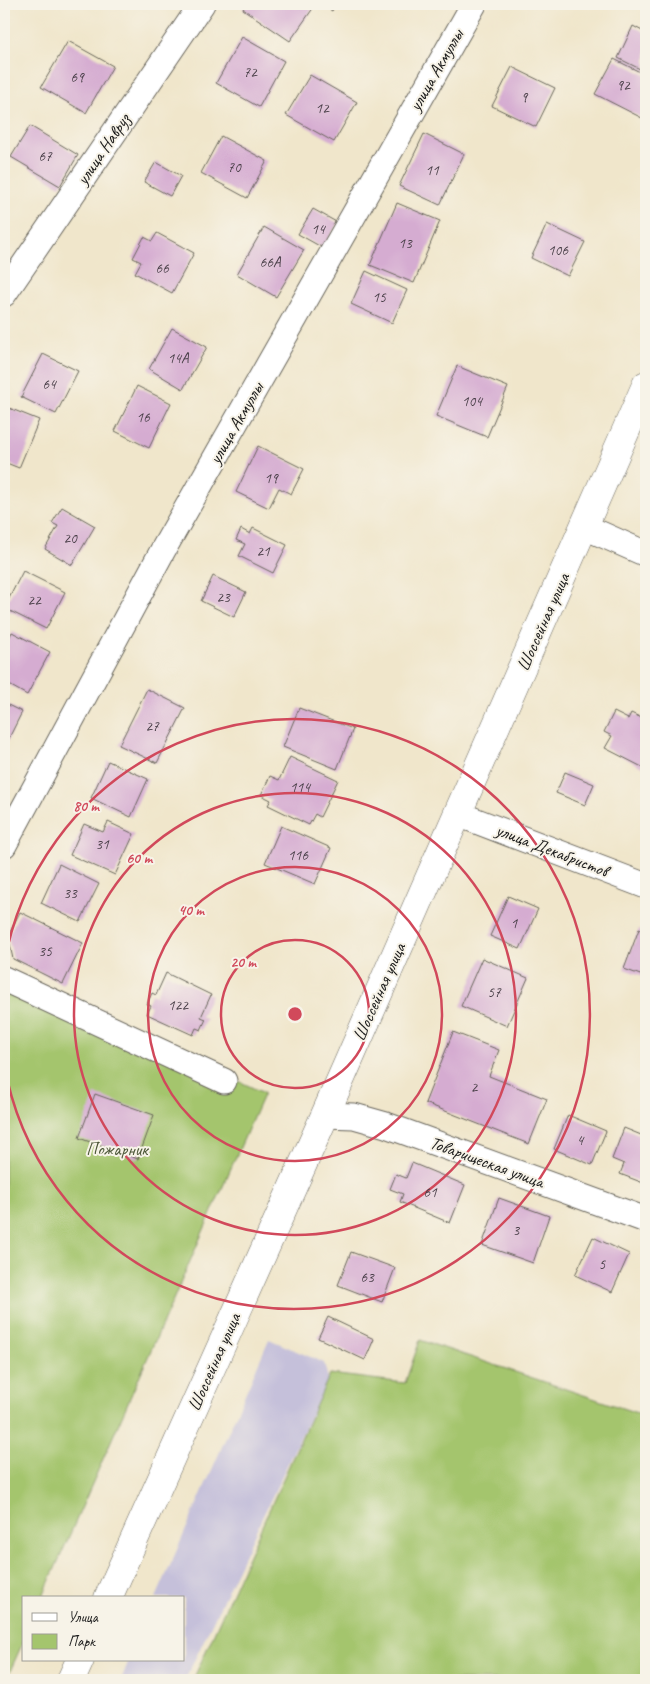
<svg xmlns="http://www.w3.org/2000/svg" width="650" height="1684" font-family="Caveat,sans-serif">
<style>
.industrial{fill:#c5c0da}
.green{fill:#a4c56d;stroke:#607044}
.building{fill:#d5acd1}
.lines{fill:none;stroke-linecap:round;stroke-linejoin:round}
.street-casing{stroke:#666359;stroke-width:27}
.primary-casing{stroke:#666359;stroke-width:29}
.street{stroke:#fff;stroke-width:25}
.primary{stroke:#fff;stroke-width:28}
.ring{fill:none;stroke:#d1495b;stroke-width:2.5}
.labels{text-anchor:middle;stroke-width:4;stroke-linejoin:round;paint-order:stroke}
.number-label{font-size:15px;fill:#4a4049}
.street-label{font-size:18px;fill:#1c1c1c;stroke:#f7f3e8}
.park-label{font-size:18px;fill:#4c5738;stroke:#f7f3e8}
.centre{fill:#d1495b;stroke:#f7f3e8;stroke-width:2.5}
.ring-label{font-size:15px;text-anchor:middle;font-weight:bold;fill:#d1495b;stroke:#f7f3e8;stroke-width:4;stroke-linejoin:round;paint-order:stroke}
</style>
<rect width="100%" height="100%" fill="#f7f3e8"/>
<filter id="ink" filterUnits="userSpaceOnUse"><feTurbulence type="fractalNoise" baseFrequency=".02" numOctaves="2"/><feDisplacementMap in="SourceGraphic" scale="10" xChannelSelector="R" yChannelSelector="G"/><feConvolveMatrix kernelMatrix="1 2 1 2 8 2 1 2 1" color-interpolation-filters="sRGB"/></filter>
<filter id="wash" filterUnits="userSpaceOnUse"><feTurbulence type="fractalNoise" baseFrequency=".0096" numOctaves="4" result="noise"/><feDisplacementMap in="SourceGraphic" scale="20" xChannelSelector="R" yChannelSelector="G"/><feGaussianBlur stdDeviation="1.12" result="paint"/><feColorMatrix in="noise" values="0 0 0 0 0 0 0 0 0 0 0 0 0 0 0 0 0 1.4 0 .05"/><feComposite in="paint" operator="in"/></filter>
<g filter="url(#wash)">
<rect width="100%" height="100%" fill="#f0e6cb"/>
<path class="industrial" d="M269 1339 324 1363 328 1379 185 1680H121L129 1660H184V1598H156Z"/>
<g class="green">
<path d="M4 971 264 1093 42 1598H24V1640L6 1680H4Z"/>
<path d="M420 1340 646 1416V1680H193L330 1374 405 1383Z"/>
</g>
<g id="blocks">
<g class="building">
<path d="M246 4H316L290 41 243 9Z"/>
<path d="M321 4H336L332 11Z"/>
<path d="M633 26 646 33V72L618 58Z"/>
<path d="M242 37 284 61 259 107 216 83Z"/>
<path d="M68 41 113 66 86 113 41 87Z"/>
<path d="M614 59 646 75V111L642 118 595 94Z"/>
<path d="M512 67 555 88 536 127 492 106Z"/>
<path d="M310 75 357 102 334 142 286 115Z"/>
<path d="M30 126 78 155 60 186 11 157Z"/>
<path d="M424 134 464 154 440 205 399 186Z"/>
<path d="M221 136 267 161 247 198 201 173Z"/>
<path d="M156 162 181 176 170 196 144 182Z"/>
<path d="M397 203 440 221 414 283 370 265Z"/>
<path d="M313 209 338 223 323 248 298 234Z"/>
<path d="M547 224 585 242 568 276 531 258Z"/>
<path d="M264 227 304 250 276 297 237 274Z"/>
<path d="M157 233 194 253 172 293 135 273 141 262 133 258 144 237 152 241Z"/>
<path d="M366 271 407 290 392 323 351 304Z"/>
<path d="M172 328 207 347 183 389 149 369Z"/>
<path d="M43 354 78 371 56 414 21 397Z"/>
<path d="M457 366 508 387 487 437 436 416Z"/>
<path d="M137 386 171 403 149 448 115 431Z"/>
<path d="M4 406 39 420 19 468 4 462Z"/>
<path d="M258 446 304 469 291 494 279 488 269 508 236 492Z"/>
<path d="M62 507 95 526 72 565 45 549 58 526 52 523Z"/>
<path d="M253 528 287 545 273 573 239 556 245 544 236 540 241 529 250 534Z"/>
<path d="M23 571 65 592 46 629 4 608Z"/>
<path d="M213 576 246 592 234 617 201 601Z"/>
<path d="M12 632 50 652 27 695 4 682V648Z"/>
<path d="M147 689 185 708 157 763 119 745Z"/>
<path d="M4 703 22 712 4 748Z"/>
<path d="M299 708 353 729 337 769 283 747Z"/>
<path d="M614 712 628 719 631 713 646 720V769L605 748 612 736 604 732Z"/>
<path d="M290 757 338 780 320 817 315 814 309 825 268 805 271 800 261 795 270 776 279 780Z"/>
<path d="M108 761 148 779 131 817 91 798Z"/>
<path d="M565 772 594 784 585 805 556 793Z"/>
<path d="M108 822 134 834 115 875 70 855 84 824 103 832Z"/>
<path d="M281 826 331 848 315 884 265 863Z"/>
<path d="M59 864 99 884 80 922 41 903Z"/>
<path d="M508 896 538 909 520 949 490 936Z"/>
<path d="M20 912 83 943 63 984 13 959 8 936Z"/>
<path d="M639 929 646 932V977L624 969Z"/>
<path d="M482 958 528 978 507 1026 461 1006Z"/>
<path d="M166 973 211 995 201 1017 206 1019 201 1030 196 1028 193 1035 147 1014 151 1006 147 1004 152 993 156 995Z"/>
<path d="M453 1032 499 1050 489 1076 547 1099 529 1144 425 1103Z"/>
<path d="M95 1094 154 1115 138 1159 79 1138Z"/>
<path d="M568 1115 606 1131 592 1165 554 1149Z"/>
<path d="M624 1128 646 1137V1184L620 1174 624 1164 612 1159Z"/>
<path d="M412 1163 465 1185 450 1223 400 1202 403 1194 390 1189 396 1174 406 1178Z"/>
<path d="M499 1198 549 1216 533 1263 482 1245Z"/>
<path d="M593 1237 629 1254 612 1292 575 1275Z"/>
<path d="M351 1252 395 1268 382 1302 338 1285Z"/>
<path d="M328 1317 374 1339 365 1360 318 1338Z"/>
</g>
</g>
</g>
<g filter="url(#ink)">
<use href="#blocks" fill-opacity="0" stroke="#666359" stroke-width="1"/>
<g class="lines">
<defs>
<g id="street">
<path d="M4 294 202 4"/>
<path d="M585 527 646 554"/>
<path d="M458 814 646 886"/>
<path d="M4 845 163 550 474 4"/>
<path d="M4 979 224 1081"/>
<path d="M325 1115 354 1116 386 1125 646 1220"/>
</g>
<g id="primary">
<path d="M108 1598 325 1115 646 385"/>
<path d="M71 1680 80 1660"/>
</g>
</defs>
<use href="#street" class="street-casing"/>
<use href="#primary" class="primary-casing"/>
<use href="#street" class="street"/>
<use href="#primary" class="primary"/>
</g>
</g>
<g class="ring">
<circle cx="295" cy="1014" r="74"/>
<circle cx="295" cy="1014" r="147"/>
<circle cx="295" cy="1014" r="221"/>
<path d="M4 965A295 295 0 1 1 4 1063"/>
</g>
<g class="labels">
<g class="number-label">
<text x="250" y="77">72</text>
<text x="77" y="82">69</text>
<text x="623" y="90">92</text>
<text x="524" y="102">9</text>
<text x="322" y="113">12</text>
<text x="45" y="161">67</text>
<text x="234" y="172">70</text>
<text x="432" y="175">11</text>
<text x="318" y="234">14</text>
<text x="405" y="248">13</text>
<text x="558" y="255">106</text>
<text x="270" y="267">66А</text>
<text x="162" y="273">66</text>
<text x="379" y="302">15</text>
<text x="178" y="363">14А</text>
<text x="49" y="389">64</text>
<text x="472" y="406">104</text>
<text x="143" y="422">16</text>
<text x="271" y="483">19</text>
<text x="70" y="543">20</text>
<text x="263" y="556">21</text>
<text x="223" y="602">23</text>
<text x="34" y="605">22</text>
<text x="152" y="731">27</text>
<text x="300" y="792">114</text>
<text x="102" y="849">31</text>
<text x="298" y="860">116</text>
<text x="70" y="898">33</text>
<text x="514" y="928">1</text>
<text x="45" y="956">35</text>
<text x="494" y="997">57</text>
<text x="178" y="1010">122</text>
<text x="474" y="1092">2</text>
<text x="580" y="1145">4</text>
<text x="430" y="1197">61</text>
<text x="516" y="1235">3</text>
<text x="602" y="1269">5</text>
<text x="367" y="1282">63</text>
</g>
<g class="street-label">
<text transform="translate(436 70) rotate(-60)" y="6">улица Акмуллы</text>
<text transform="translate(103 149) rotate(-56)" y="6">улица Навруз</text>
<text transform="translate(236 423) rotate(-60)" y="6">улица Акмуллы</text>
<text transform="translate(543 622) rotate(-66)" y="6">Шоссейная улица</text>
<text transform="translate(552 850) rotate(21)" y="6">улица Декабристов</text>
<text transform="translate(379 992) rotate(-66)" y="6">Шоссейная улица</text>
<text transform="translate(487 1162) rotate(20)" y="6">Товарищеская улица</text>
<text transform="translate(214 1362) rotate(-66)" y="6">Шоссейная улица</text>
</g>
<g class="park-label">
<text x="117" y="1155">Пожарник</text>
</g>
</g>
<circle cx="295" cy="1014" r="8" class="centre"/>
<g class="ring-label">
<text x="86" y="811">80 m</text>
<text x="139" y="863">60 m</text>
<text x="191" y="915">40 m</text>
<text x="243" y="967">20 m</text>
</g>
<rect width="650" height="1684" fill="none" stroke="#f7f3e8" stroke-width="20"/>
<rect x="22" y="1596" width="162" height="65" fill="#f7f3e8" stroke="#9f9d96"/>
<rect x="32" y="1613" width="25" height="8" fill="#ffffff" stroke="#9f9d96"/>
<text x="68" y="1622" font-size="15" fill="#1c1c1c">Улица</text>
<rect x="32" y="1634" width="25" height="15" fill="#a4c56d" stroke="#9f9d96"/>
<text x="68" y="1646" font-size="15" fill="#1c1c1c">Парк</text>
</svg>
